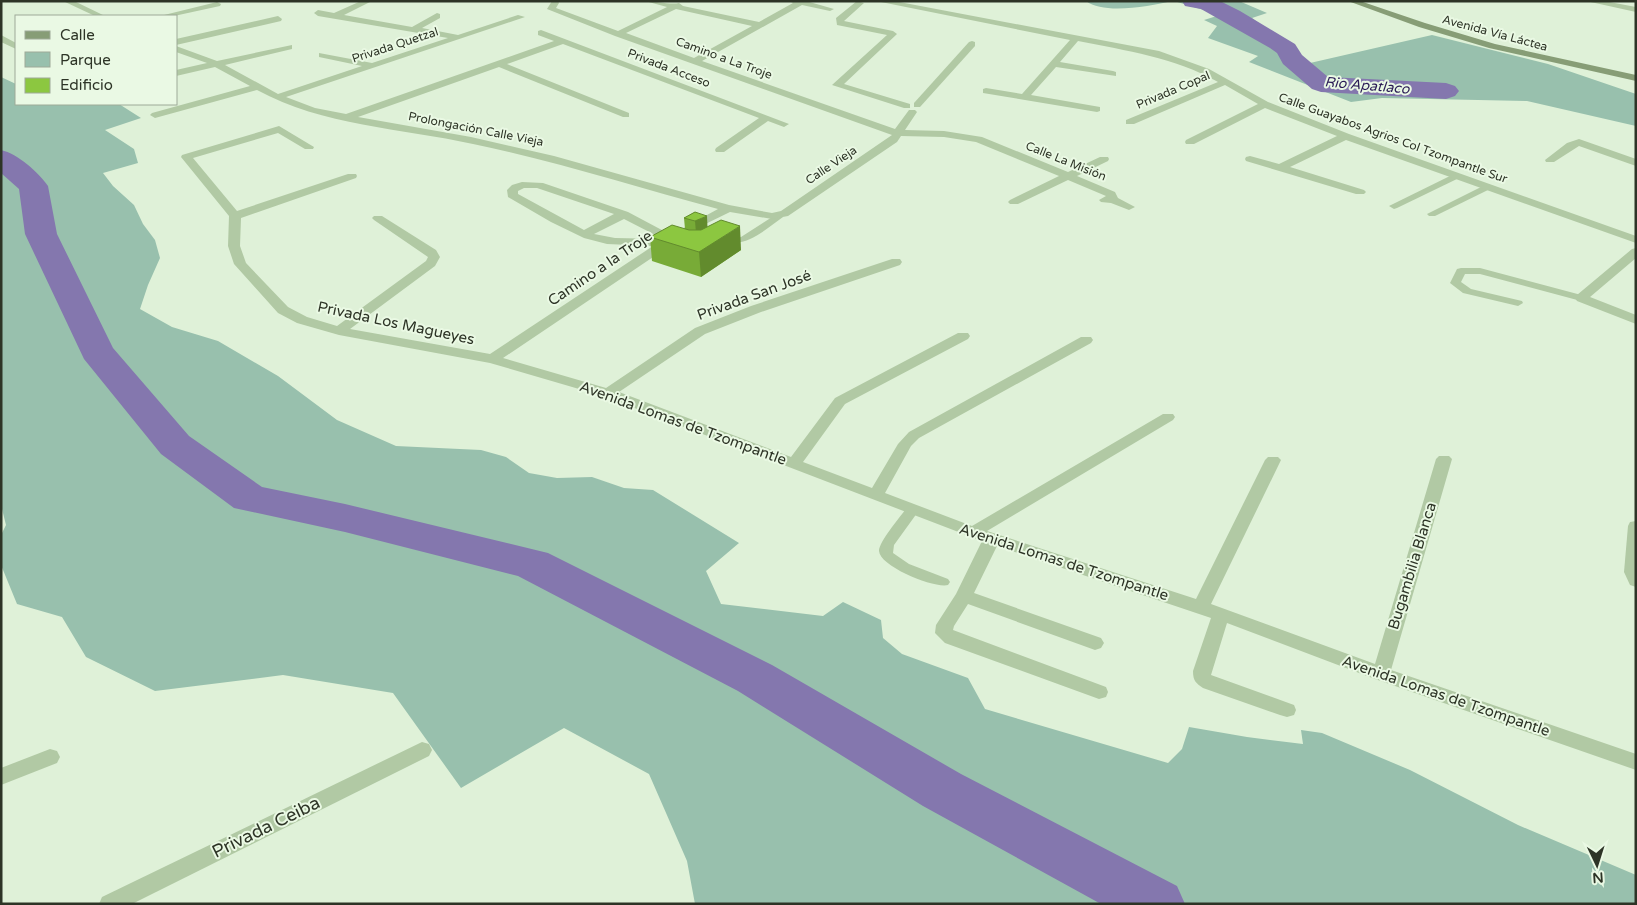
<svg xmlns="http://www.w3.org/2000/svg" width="1637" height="905" font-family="'Varela Round',sans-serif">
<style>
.green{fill:#98c0ad}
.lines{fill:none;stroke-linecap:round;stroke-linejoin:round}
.river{fill:#8477ae;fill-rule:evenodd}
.lane{fill:#b1c9a4;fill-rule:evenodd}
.street{fill:#b1c9a4;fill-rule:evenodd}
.secondary{fill:#879d76;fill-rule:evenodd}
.wall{fill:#78ab37}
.shaded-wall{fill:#628b2d}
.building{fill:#8cc740;stroke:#628b2d}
.labels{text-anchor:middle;stroke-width:4;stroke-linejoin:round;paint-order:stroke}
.far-street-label{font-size:12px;fill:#2d3426;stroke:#eaf9e4}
.far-water-label{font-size:14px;font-style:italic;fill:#2b1b56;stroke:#eaf9e4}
.street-label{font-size:15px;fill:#2d3426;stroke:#eaf9e4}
.near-street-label{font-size:18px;fill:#2d3426;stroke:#eaf9e4}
</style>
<rect width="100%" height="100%" fill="#dff1d8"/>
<g class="green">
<path d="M1086 1H1172C1150 6 1104 15 1086 1Z"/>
<path d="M1174 1H1239L1267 13 1252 18 1310 63 1432 35 1548 64 1636 94V126L1527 101 1382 98 1351 102 1249 62 1258 56 1208 38 1217 26 1204 20 1220 15Z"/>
<path d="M1 77 16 84V104H119L141 118 105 130 134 149 138 163 103 173 113 186 134 205 143 224 155 240 160 258 148 285 140 309 172 327 218 341 278 376 337 420 396 446 481 450 506 457 529 473 557 478 592 477 624 488 653 490 739 543 706 571 721 604 823 616 843 602 881 620 883 638 902 654 968 678 985 709 1168 763 1182 749 1189 727 1247 737 1303 744 1301 730 1322 733 1410 770 1518 825 1636 875V904H695L687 861 649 774 564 728 461 788 393 693 283 675 155 691 86 657 62 617 17 604 1 565V535L6 525 1 505Z"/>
</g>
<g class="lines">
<g class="river">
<path d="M1182 1H1220L1240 11 1295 44 1302 55 1328 77 1446 83 1455 86 1459 91 1455 96 1446 99 1321 92 1312 89 1283 64 1277 53 1270 48 1201 9 1185 6Z"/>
<path d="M1 150C18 154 38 172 48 186L57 234 113 348 189 436 262 487 345 504 548 553 772 665 961 774 1177 886 1185 904H1101L923 806 738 691 518 576 345 532 234 508 161 454 84 359 25 234 19 189 1 173Z"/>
</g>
<g class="lane">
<path d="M1456 173 1461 176 1459 178 1397 208 1394 209 1389 206Z"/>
<path d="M1487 184 1490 185V189L1435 216H1429L1427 214Z"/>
<path d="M780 212 783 213V217C766 229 740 254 719 237L724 234 741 237Z"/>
<path d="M1461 268H1480L1585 296 1586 298 1581 301 1480 274H1465L1461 282 1471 289 1522 301 1523 303 1518 306 1463 293 1450 283 1457 269Z"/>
<path d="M913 505 920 509 894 545 893 553 909 564 948 579 950 582 948 585C936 589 880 567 879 551 879 541 902 515 908 506Z"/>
</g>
<g class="street">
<path d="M63 1H74L105 16H95Z"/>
<path d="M361 1H372L344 15 412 27 437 13 440 14V18L422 28 458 35 518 15 525 17 286 97 315 108 346 114 554 41 538 35V31L541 30 789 124 784 127 768 121 724 152H716L715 150 716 148 759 118 563 44 507 64 629 113V117H623L499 67 358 117 471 137 554 156 729 205 772 213 781 211 892 135 615 36 547 9 552 1H558L559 3 556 8 618 31 667 7 645 1C655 1 671 5 679 3L683 6 759 22 793 3 789 1H806L834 9 830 11 802 5 702 61 895 129 909 110H915L917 112 905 130 944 131 982 137 1068 172 1100 157H1108L1109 159 1108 161 1077 176 1115 192 1118 198 1135 207 1129 210 1111 203 1101 202 1099 200 1106 196 1068 180 1018 204H1010L1008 202 1010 200 1059 176 976 142 944 137 901 136 897 142 788 216 772 219 730 212 689 232 683 229 685 227 718 209C636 187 556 161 473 144 401 128 323 126 257 90L155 118 150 115 152 113 250 86 215 67 176 76V70L207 63 176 52V46L217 61 292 45V49L225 65 278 94 362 66 319 57V53L372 63 448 38 318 16 314 13 318 10 334 13ZM676 9 752 26 694 58 626 33Z"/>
<path d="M857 1 864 3 844 21 893 31 897 34 844 84 910 104V108H904L832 85 887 35 837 25 836 18Z"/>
<path d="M876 1H894L1159 51 1209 69 1268 102 1349 134 1636 236V243L1346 140 1290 167 1364 190 1366 192 1364 194H1356L1246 161 1245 159 1246 157 1250 156 1279 164 1337 136 1265 108 1194 144H1186L1185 142 1186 140 1258 104 1225 85 1134 124H1126V120L1218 82C1174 57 1127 51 1078 41L1060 62 1113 71 1116 72V76L1056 67 1031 95 1100 107V111L1097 112 983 93V89L986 88 1022 94 1070 40Z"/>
<path d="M1586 1H1604L1636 7V12Z"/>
<path d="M217 2 221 4 220 6 174 16H160Z"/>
<path d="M278 16 282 19 281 21 176 45V39Z"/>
<path d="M1 35 16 43V49L1 42Z"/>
<path d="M972 41 975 42V46L920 107H914V103L969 42Z"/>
<path d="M279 126 314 147 313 149H305L278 133 193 158 237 211 348 174H356L357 176 356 178 241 218 240 246 246 263 288 307 307 317 337 326 426 261 428 257 374 220 372 218 374 216H382L436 250 440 257 435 266 350 329 490 354 653 246 607 244 584 238 551 222 508 197 507 190 512 185 522 182 543 183 628 212 675 237 677 239 671 245 503 358 606 388 695 328 751 306 892 259H900L902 262 900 265 761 312 705 334 619 392 791 457 835 398 958 333H968L970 336 968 339 845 404 803 462 872 488 898 444 909 432 1081 337H1091L1093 340 1091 343 919 438 911 446 885 493 972 526 1163 414H1173L1175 417 1173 420 987 531 1196 599 1265 460 1268 457H1278L1281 460 1211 604 1375 664 1436 459 1439 456H1449L1452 459 1391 670 1636 754V770L1375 679 1227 623 1211 675 1294 705 1296 710 1294 715 1287 717 1280 715 1203 688C1196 683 1193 681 1193 671L1211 618 997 546 974 593 1101 638 1104 643 1101 648 1095 650 968 604 954 626 953 630 1106 687 1108 692 1106 697 1099 699 945 643 935 633 936 625 956 594 982 541 603 396 490 363 339 335 297 323 278 313 234 264 228 246 229 216 181 157 182 155ZM524 188H537L614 214 584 230 518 194V191ZM624 219 663 239 615 238 594 234Z"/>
<path d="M1579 139 1636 159V166L1579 146 1554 162H1546L1545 160 1567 143Z"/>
<path d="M1636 248V258L1590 297 1636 315V324L1577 301 1575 298 1577 295 1632 249Z"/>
<path d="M1636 521V587L1630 585 1624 572 1628 526 1630 522Z"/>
<path d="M422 742 429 744 432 750 429 756 132 904H99L102 897Z"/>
<path d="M50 749 57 751 60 757 57 763 1 785V768Z"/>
</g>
<path class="secondary" d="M1348 1H1360L1425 23 1495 44 1636 75V81L1489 48 1419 27Z"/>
</g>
<path class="wall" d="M695 212 707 227 741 250 701 277 652 261 650 237 685 229 684 218Z"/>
<g class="shaded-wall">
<path d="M707 216 708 240 697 245 695 221Z"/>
<path d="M740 226 741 250 701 277 699 252Z"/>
</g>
<g class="building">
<path d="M695 212 707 216 695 221 684 218Z"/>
<path d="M721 220 740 226 699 252 650 237 672 225 689 230H701Z"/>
</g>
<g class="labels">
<g class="far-street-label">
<text transform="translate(1495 33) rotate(15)" y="4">Avenida Vía Láctea</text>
<text transform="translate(395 45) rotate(-18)" y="4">Privada Quetzal</text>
<text transform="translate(724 58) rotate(20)" y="4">Camino a La Troje</text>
<text transform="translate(669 68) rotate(21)" y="4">Privada Acceso</text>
<text transform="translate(1173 90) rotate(-23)" y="4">Privada Copal</text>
<text transform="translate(476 129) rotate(11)" y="4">Prolongación Calle Vieja</text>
<text transform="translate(1393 138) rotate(20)" y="4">Calle Guayabos Agrios Col Tzompantle Sur</text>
<text transform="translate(1066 161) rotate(22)" y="4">Calle La Misión</text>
<text transform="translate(831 165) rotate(-34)" y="4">Calle Vieja</text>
</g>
<g class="far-water-label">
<text transform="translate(1367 85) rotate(5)" y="5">Rio Apatlaco</text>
</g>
<g class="street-label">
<text transform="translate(600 268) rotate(-34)" y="5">Camino a la Troje</text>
<text transform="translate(754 295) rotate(-20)" y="5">Privada San José</text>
<text transform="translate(396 323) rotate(12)" y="5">Privada Los Magueyes</text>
<text transform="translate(683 423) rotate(20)" y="5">Avenida Lomas de Tzompantle</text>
<text transform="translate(1064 562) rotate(18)" y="5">Avenida Lomas de Tzompantle</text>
<text transform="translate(1412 566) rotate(-73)" y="5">Bugambilia Blanca</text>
<text transform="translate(1446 696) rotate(19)" y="5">Avenida Lomas de Tzompantle</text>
</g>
<g class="near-street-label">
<text transform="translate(266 827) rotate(-26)" y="6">Privada Ceiba</text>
</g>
</g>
<rect width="1637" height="905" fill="none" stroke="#2d3426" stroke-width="5"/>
<rect x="15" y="15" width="162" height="90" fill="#eaf9e4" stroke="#9eaa98"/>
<rect x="25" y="31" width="25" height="8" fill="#879d76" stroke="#9eaa98"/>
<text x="60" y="40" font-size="15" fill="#2d3426">Calle</text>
<rect x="25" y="52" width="25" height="15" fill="#98c0ad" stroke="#9eaa98"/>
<text x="60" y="65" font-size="15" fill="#2d3426">Parque</text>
<rect x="25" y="78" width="25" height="15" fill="#8cc740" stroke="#9eaa98"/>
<text x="60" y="90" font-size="15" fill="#2d3426">Edificio</text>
<g transform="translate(1597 865) rotate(176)" stroke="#eaf9e4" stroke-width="4" paint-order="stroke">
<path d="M0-4L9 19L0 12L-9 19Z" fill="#2d3426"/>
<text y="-8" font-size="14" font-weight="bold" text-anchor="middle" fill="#2d3426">N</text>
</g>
</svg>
